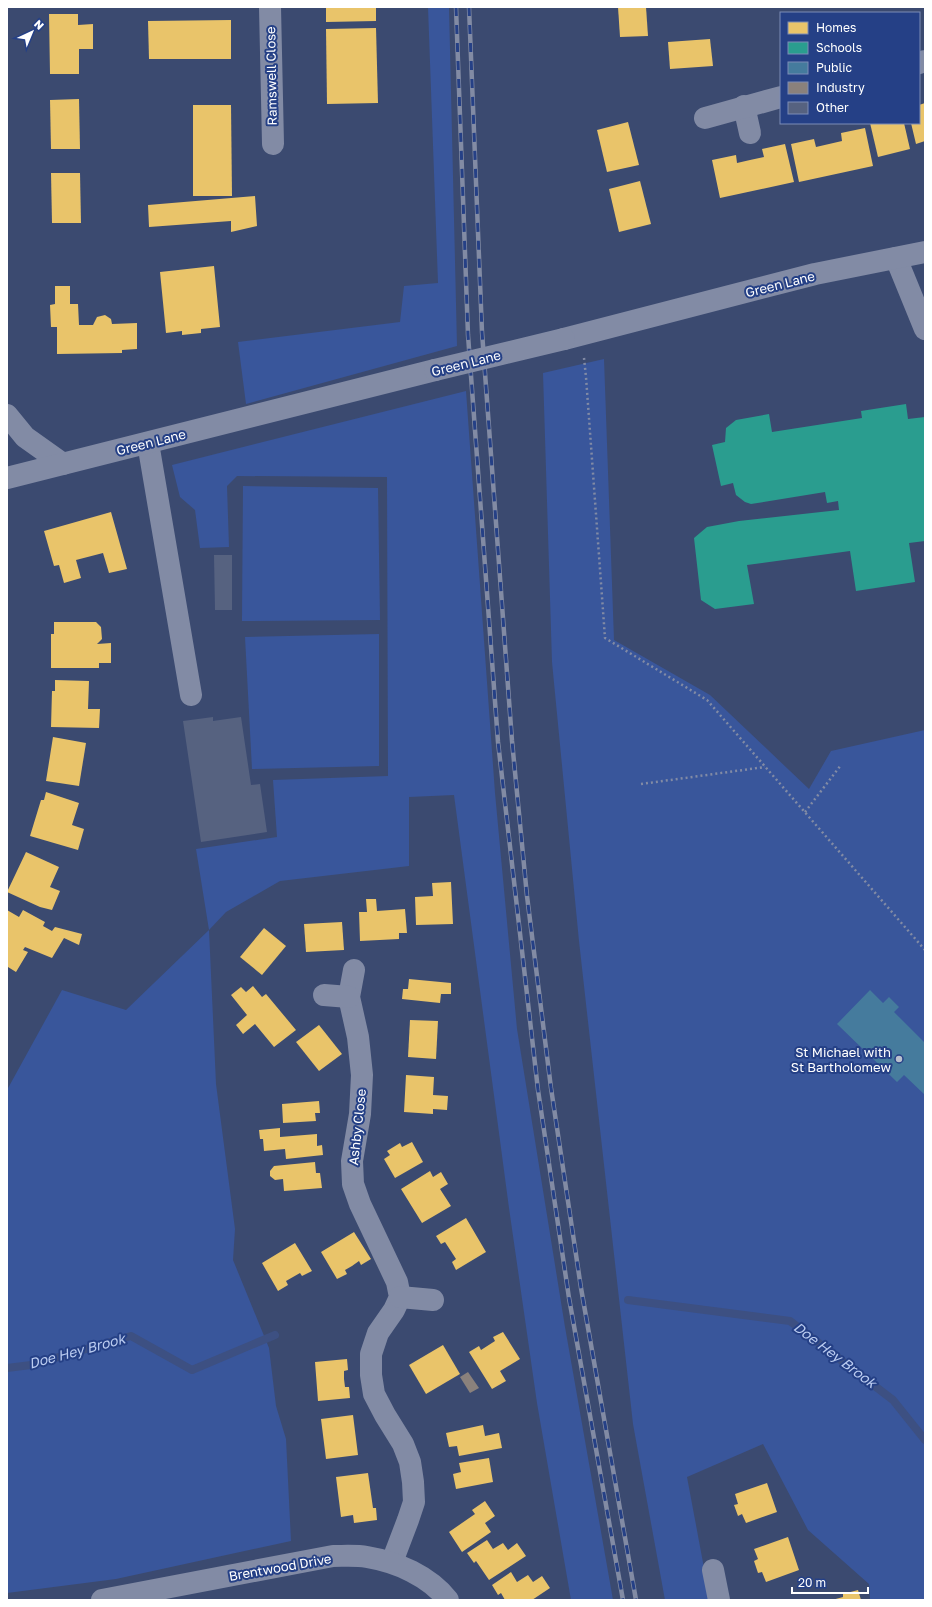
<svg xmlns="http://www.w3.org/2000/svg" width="932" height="1607" font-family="'Golos Text',sans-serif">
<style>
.green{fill:#39569b}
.homes{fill:#e9c46a}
.schools{fill:#2a9d8f}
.public{fill:#457b9d}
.industry{fill:#8a817c}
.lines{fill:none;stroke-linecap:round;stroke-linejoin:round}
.stream{stroke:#3d5082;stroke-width:8}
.building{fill:#566280}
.path{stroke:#828ba5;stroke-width:2.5;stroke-dasharray:2 3;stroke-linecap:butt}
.minor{stroke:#828ba5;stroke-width:22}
.rail-casing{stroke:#828ba4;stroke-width:4.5}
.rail{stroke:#254086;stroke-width:3;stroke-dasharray:9;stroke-linecap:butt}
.minor-bridge{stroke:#828ba5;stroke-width:22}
.poi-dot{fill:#bac0cd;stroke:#254086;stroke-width:1.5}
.labels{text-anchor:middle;stroke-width:4;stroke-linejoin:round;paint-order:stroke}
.street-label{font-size:13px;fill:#fff;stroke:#254086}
.poi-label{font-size:13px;fill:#fff;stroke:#254086;text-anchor:end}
.water-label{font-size:14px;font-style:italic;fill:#bacbf0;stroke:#254086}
</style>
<rect width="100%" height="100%" fill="#3b4a70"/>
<g class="green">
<path d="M428 7H449L457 346 246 404 238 342 400 322 404 286 438 283Z"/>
<path d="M604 359 614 640 710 695 809 789 831 751 925 730V1600H870L869 1584 808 1530 763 1444 687 1477 710 1600H665L633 1424 579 941 552 662 543 373Z"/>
<path d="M466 391 495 793 517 1029 565 1327 613 1600H571L537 1403 509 1208 454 795 409 797V866L280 881 226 912 209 930 216 1084 235 1229 233 1260 269 1348 276 1406 286 1439 291 1541 116 1579 7 1593V1090L62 990 126 1010 209 930 196 849 277 837 273 780 388 776 387 477 237 476 227 486 229 547 200 548 195 510 180 497 172 465Z"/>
<path d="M243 486 378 488 380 620 242 621Z"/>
<path d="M379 634V766L252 769 245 637Z"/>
</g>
<g class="homes">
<path d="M326 7H376V21L326 22Z"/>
<path d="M618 7H646L648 36 620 37Z"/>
<path d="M49 14H78V25L93 24V49H79V74H50Z"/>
<path d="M231 20V59H149L148 21Z"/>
<path d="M376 28 378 103 327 104 326 29Z"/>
<path d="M710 39 713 66 670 69 668 42Z"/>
<path d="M79 99 80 149H51L50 100Z"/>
<path d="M925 103V141L916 144 911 123H919V105Z"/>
<path d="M193 105H231L232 196H193Z"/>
<path d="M628 122 639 165 607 172 597 130Z"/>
<path d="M870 123H904L910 149 878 157Z"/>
<path d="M865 128 873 166 799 182 791 144 814 139 816 147 842 141 841 133Z"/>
<path d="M785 144 794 182 720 198 712 160 736 155 737 163 750 160 764 157 762 149Z"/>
<path d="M51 173H80L81 223H52Z"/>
<path d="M640 181 651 224 619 232 609 189Z"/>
<path d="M255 196 257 226 231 232V221L149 227 148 205Z"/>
<path d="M214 266 220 327 201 329V333L182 335V331L166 333 160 272Z"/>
<path d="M55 286H70V304H78L79 325H93L97 317 105 315 111 319 112 324 137 323V349L122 350V353L57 354V327H51L50 305 55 304Z"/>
<path d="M111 512 127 569 109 573 103 553 76 560 81 578 64 583 59 565 54 566 44 531Z"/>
<path d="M54 622H96L101 627 102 639 97 644 111 643V663H99V668H51V634H54Z"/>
<path d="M55 680 89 681 88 709H100L99 728 51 727 52 691H55Z"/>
<path d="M53 737 86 743 79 786 46 781Z"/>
<path d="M46 792 79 803 72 825 84 829 78 850 30 836 41 800H44Z"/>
<path d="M26 852 59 867 50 887 60 891 52 910 40 907 7 892Z"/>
<path d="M451 882 453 924 416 925 415 897 433 896 432 883Z"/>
<path d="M366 899H376L377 911 405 909 407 933H399V939L360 941 359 912H367Z"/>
<path d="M7 910 19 917 23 910 45 922 43 926 52 931 55 927 82 934 79 945 64 938 52 958 25 947 23 950 28 952 16 972 8 967 7 969Z"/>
<path d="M342 922 344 950 306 952 304 924Z"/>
<path d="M264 928 286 946 262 975 240 957Z"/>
<path d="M409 979 451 983V994H441L440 1003 402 999 403 989H408Z"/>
<path d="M253 986 262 997 266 994 296 1030 274 1047 255 1024 243 1034 236 1025 247 1015 231 995 241 987 246 992Z"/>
<path d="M410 1020 438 1021 436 1059 408 1057Z"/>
<path d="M319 1025 342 1054 319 1071 296 1042Z"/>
<path d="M406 1075 434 1077 433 1095 448 1096 447 1110 433 1109V1114L404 1112Z"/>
<path d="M319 1101 320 1113H315L316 1121 283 1123 282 1104Z"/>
<path d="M280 1128V1137L317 1134V1146L322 1145 323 1155 286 1159 285 1149 264 1151 263 1139H260L259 1130Z"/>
<path d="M412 1142 423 1162 395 1178 384 1159 390 1155 387 1151 400 1143 402 1147Z"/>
<path d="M315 1162 316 1173H320L322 1188 284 1191 283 1179 275 1180 270 1176V1171L274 1166Z"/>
<path d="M430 1171 433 1177 441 1172 448 1184 440 1189 451 1206 422 1223 401 1189Z"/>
<path d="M466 1218 486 1252 456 1270 452 1262 456 1259 445 1242 441 1244 436 1236Z"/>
<path d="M354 1232 371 1259 361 1265 359 1261 352 1266 345 1270 347 1274 337 1279 321 1252Z"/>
<path d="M295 1243 312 1271 302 1276 300 1273 286 1281 288 1285 278 1291 262 1263Z"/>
<path d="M503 1332 520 1359 500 1371 506 1381 492 1389 469 1352 479 1346 481 1350 495 1341 493 1337Z"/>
<path d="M443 1345 460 1374 426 1394 409 1365Z"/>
<path d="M347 1359 348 1370 344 1371V1379L345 1387H349L350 1398 318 1401 315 1362Z"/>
<path d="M353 1415 358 1455 326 1459 321 1419Z"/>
<path d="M483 1425 485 1436 499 1433 502 1448 459 1456 457 1446 449 1447 446 1433Z"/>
<path d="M489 1458 493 1482 456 1489 453 1474 461 1472 459 1463Z"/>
<path d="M368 1473 373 1508H376L377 1520 354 1523 353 1515 341 1517 336 1477Z"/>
<path d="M767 1483 777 1512 746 1523 742 1514 738 1516 734 1505 738 1504 735 1494Z"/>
<path d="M485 1501 495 1516 485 1523 491 1532 462 1552 449 1532 475 1514 472 1510Z"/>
<path d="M788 1537 799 1570 766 1582 762 1572 758 1573 754 1561 758 1559 754 1549Z"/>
<path d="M487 1540 493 1549 503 1543 508 1550 517 1543 526 1556 489 1580 476 1561 474 1563 467 1553Z"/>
<path d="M511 1572 517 1582 528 1575 533 1582 542 1576 550 1588 532 1600H505L501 1593 498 1595 492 1585Z"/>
<path d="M858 1590 861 1600H832L843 1597V1594Z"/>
</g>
<path class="schools" d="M906 404 908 419 925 417V541L909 543 915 582 856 591 850 551 747 565 754 604 715 609 701 600 694 538 707 527 739 521 839 510 838 501 827 503 825 492 751 504 745 502 736 495 733 483 721 486 712 445 725 442 726 428 736 420 769 414 772 432 862 418 861 411Z"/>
<path class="public" d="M870 990 883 1003 889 997 899 1007 894 1012 925 1043V1095L904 1075 897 1082 837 1024Z"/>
<path class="industry" d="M468 1372 479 1388 470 1393 460 1377Z"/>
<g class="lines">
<g class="stream">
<path d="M628 1300 790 1321 893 1400 925 1440"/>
<path d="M7 1368 31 1365 131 1336 192 1370 275 1335"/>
</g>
</g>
<g class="building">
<path d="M214 555H232V610H215Z"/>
<path d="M213 717V721L241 717 251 785 260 784 267 832 201 842 183 721Z"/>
</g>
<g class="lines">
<g class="path">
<path d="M584 358 586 377 605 638 707 700 925 950"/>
<path d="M641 784 765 767"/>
<path d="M805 812 841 765"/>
</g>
<g class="minor">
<path d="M270 7 273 144"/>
<path d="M919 63 925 61"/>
<path d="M744 106 750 133"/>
<path d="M705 118 781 97"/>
<path d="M896 258 925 329"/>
<path d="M564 339 815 274 925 252"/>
<path d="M7 415 25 437 63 464"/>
<path d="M148 443 191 695"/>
<path d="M7 478 435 370"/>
<path d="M354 970 349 997 358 1037 362 1075 360 1114 352 1161 353 1184 360 1204 397 1282 400 1297 394 1310 378 1333 371 1354V1375L374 1394 385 1415 403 1444 410 1462 413 1482 414 1502 408 1520 392 1562"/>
<path d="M324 995 349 997"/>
<path d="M400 1297 433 1300"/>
<path d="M713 1570 719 1600"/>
<path d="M102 1600 333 1556C344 1556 356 1555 367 1557 397 1562 429 1576 448 1600"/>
</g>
<defs>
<g id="rail">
<path d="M456 7 468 335 498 742 538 1090 569 1298 623 1600"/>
<path d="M469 7 482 332 512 741 527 896 551 1088 581 1288 636 1600"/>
</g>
</defs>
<use href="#rail" class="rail-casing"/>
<use href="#rail" class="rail"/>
<path class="minor-bridge" d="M435 370 564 339"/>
</g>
<circle class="poi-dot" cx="899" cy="1059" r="4"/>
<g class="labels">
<g class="street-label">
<text transform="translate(271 76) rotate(-91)" y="5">Ramswell Close</text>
<text transform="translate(780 284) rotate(-14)" y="5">Green Lane</text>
<text transform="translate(466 363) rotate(-14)" y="5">Green Lane</text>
<text transform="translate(151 442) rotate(-14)" y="5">Green Lane</text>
<text transform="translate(357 1127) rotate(-84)" y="5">Ashby Close</text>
<text transform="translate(280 1567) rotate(-10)" y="5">Brentwood Drive</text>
</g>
<g class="poi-label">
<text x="891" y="1057">St Michael with<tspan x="891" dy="15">St Bartholomew</tspan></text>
</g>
<g class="water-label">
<text transform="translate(77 1351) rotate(-15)" y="5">Doe Hey Brook</text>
<text transform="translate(835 1355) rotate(37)" y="5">Doe Hey Brook</text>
</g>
</g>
<rect width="932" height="1607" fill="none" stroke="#ffffff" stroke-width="16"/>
<rect x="780" y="12" width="140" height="112" fill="#254086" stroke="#7c8cb6"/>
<rect x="788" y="22" width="20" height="12" fill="#e9c46a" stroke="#7c8cb6"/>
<text x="816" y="32" font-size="12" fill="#ffffff">Homes</text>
<rect x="788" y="42" width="20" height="12" fill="#2a9d8f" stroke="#7c8cb6"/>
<text x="816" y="52" font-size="12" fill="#ffffff">Schools</text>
<rect x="788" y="62" width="20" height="12" fill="#457b9d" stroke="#7c8cb6"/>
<text x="816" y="72" font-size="12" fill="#ffffff">Public</text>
<rect x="788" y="82" width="20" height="12" fill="#8a817c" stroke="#7c8cb6"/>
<text x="816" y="92" font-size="12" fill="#ffffff">Industry</text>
<rect x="788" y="102" width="20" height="12" fill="#566280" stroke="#7c8cb6"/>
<text x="816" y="112" font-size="12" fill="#ffffff">Other</text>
<g transform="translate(32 32) rotate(44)" stroke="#254086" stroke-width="3" paint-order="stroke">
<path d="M0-3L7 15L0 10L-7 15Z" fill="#ffffff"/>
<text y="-6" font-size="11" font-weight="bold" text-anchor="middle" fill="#ffffff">N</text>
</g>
<path d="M792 1587v6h76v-6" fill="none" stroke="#ffffff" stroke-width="2"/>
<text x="798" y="1587" font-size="12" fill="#ffffff" stroke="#254086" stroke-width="3" paint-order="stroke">20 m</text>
</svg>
